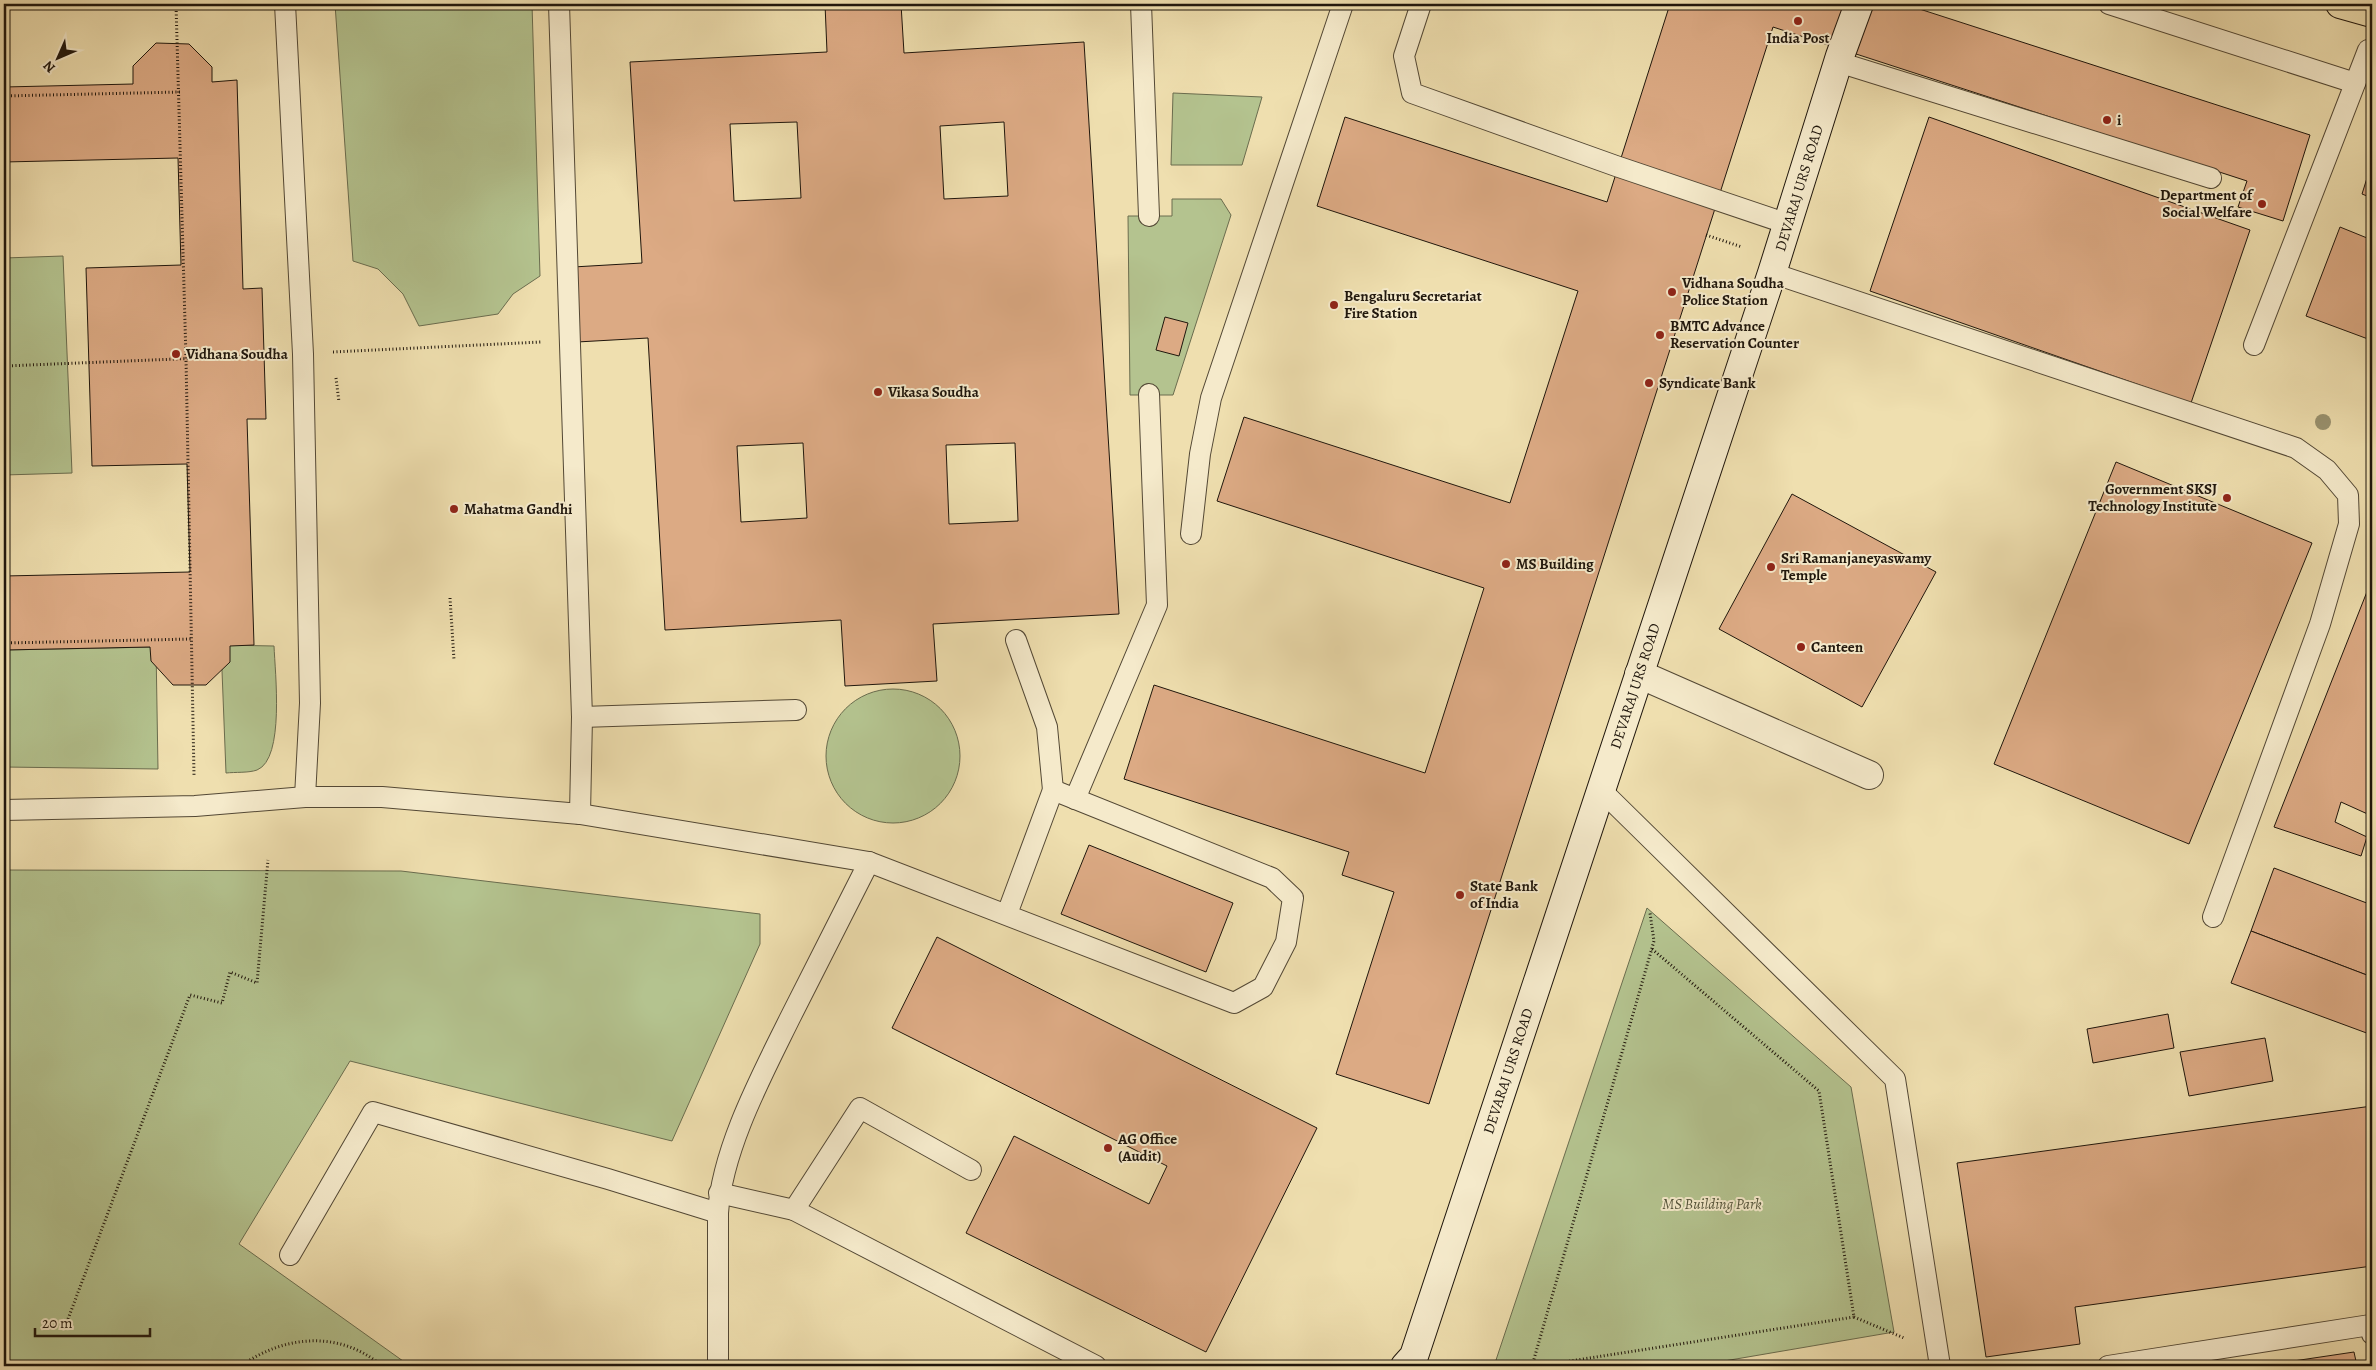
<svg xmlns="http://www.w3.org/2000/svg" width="2376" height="1370" font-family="Alegreya,serif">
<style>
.green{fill:#b4c38f;stroke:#6a6c4e}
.building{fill:#dcaa84;stroke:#1f160c;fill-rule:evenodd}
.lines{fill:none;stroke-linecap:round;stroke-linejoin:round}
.lane-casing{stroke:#534835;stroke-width:22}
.street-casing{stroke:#534835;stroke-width:30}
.secondary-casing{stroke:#1f160c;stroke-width:30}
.primary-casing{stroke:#1f160c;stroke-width:30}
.path{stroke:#1f160c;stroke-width:3;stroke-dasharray:1 2.5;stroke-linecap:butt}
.lane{stroke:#f5eacb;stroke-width:20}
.street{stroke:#f5eacb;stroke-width:28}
.secondary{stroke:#f5eacb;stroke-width:28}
.primary{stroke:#efdfaf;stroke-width:28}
.tree{fill:#99926f}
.poi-dot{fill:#8f2418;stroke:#f5eacb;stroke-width:2}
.labels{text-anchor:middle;stroke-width:4;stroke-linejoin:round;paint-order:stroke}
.poi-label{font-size:15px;font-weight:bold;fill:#1f160c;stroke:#f5eacb;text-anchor:start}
.street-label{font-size:15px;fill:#1f160c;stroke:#f5eacb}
.park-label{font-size:15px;font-style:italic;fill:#53533a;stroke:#f5eacb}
</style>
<rect width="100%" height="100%" fill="#efdfaf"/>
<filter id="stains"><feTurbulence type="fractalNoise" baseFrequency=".004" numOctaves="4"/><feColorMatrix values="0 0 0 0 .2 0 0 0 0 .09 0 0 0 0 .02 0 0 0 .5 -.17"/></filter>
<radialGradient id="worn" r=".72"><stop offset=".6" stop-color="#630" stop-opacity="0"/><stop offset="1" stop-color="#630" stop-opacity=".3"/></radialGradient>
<g class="green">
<path d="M335 4H532L540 276 513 294 498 314 419 326 403 294 378 269 353 261Z"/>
<path d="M1173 93 1262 97 1242 165H1171Z"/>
<path d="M1172 199H1221L1231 215 1173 395H1130L1128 216H1172Z"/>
<path d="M63 256 72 473 4 475V258Z"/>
<path d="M221 645 274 646C275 672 285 759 257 770 249 773 235 772 226 773Z"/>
<path d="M156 647 158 769 4 767V650Z"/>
<circle cx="893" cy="756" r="67"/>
<path d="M4 870 401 871 760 914V944L672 1141 350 1061 239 1244 410 1366H4Z"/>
<path d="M1647 908 1851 1087 1894 1332 1695 1366H1494Z"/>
</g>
<g class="building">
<path d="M825 4H901L904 53 1084 42 1119 614 933 624 937 681 845 686 841 620 665 630 648 338 577 342 573 267 642 263 630 62 827 52ZM797 122 801 198 734 201 730 124ZM1004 122 1008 196 944 199 940 126ZM803 443 807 518 741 522 737 446ZM1015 443 1018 521 949 524 946 445Z"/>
<path d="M1670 4H1904L2310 135 2283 221 2238 207 2247 181 1773 27 1429 1104 1336 1074 1394 892 1342 875 1349 852 1124 779 1154 685 1425 773 1484 588 1217 501 1244 417 1510 503 1578 291 1317 206 1345 117 1607 202Z"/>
<path d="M156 43 189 44 212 67V82L237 80 243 289 262 288 266 419H247L254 645 230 646V662L206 685H173L151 661 150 647 4 650V576L190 572 187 464 92 466 86 268 181 265 178 158 4 162V87L133 84V66Z"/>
<path d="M1929 117 2250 230 2191 403 1870 291Z"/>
<path d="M2372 162V198L2362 194Z"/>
<path d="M2340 227 2372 240V329L2368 339 2306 316Z"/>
<path d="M1165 317 1188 323 1179 356 1156 350Z"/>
<path d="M2116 462 2312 543 2189 844 1994 764Z"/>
<path d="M1792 494 1936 572 1862 707 1719 629Z"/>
<path d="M2372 579V816L2341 802 2335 822 2367 837 2361 856 2274 827Z"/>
<path d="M1089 845 1233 903 1206 972 1061 914Z"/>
<path d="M2274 868 2372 905V977L2251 931Z"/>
<path d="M2251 931 2372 977V1035L2231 983Z"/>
<path d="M937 937 1317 1128 1206 1352 966 1233 1014 1136 1149 1204 1167 1166 892 1028Z"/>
<path d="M2168 1014 2174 1048 2093 1063 2087 1029Z"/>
<path d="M2265 1038 2273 1081 2189 1096 2180 1052Z"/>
<path d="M2372 1106V1266L2075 1307 2080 1344 1986 1357 1957 1163Z"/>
<path d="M2354 1352 2357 1366H2260Z"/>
</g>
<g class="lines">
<defs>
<g id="lane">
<path d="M285 4 303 354 310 703 305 797"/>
<path d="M1141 4 1149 216"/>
<path d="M1421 4 1404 56 1412 93 1616 166 1788 224"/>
<path d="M2109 4 2355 83"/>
<path d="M1838 62 2211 178"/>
<path d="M1772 273 2296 448 2327 470 2348 495 2349 524 2320 624 2213 917"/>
<path d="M2254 345 2368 50"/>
<path d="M1191 534 1200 454 1211 398 1343 4"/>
<path d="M1016 640 1047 727 1053 790"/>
<path d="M582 717 796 710"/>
<path d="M1601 790 1895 1079 1940 1366"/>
<path d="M1075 799 1157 605 1149 394"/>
<path d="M4 810 195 806 305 797H382L580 814 582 717 559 4"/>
<path d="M580 814 869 862 1234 1003 1263 987 1286 942 1293 898 1272 878 1053 790 1007 914"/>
<path d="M719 1193 794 1210 1096 1366"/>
<path d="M794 1210 860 1108 971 1170"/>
<path d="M290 1255 373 1112 608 1179 718 1213"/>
<path d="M718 1366V1213C722 1149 762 1075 790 1018 816 966 843 914 869 862"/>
<path d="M2108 1366 2370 1325 2372 1334"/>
</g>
<path id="street" d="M1639 674 1869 775"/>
<path id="secondary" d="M1405 1366 1414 1356 1772 273 1840 56 1859 4"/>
<path id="primary" d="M2340 4 2372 13"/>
</defs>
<use href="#lane" class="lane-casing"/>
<use href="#street" class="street-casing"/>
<use href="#secondary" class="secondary-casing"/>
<use href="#primary" class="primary-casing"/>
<g class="path">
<path d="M176 4 186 358 194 775"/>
<path d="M4 96 180 92"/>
<path d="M1706 235 1742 247"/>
<path d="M4 334V404"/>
<path d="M333 352 541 342"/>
<path d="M5 366 274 355"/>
<path d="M336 378 339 402"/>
<path d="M450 598 454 660"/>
<path d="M4 643 192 639"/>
<path d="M1854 1317 1904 1338"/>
<path d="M68 1319 190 995 222 1003 230 972 257 983 268 860"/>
<path d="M241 1366C284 1335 340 1330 382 1366"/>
<path d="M1532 1366 1654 941 1650 913"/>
<path d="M1538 1366 1854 1317 1819 1091 1652 949"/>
</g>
<use href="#lane" class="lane"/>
<use href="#street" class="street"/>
<use href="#secondary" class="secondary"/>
<use href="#primary" class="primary"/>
</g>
<circle class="tree" cx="2323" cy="422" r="8"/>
<g class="poi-dot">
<circle cx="1798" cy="21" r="5"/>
<circle cx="2107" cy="120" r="5"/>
<circle cx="2262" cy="204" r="5"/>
<circle cx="1672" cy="292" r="5"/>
<circle cx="1334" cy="305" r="5"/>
<circle cx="1660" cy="335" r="5"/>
<circle cx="176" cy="354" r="5"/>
<circle cx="1649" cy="383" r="5"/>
<circle cx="878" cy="392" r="5"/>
<circle cx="2227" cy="498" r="5"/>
<circle cx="454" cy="509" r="5"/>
<circle cx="1506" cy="564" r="5"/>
<circle cx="1771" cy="567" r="5"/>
<circle cx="1801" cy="647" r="5"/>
<circle cx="1460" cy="895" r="5"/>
<circle cx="1108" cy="1148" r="5"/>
</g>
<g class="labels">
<g class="poi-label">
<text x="1798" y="43" text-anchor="middle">India Post</text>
<text x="2117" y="125">i</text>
<text x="2252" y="200" text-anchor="end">Department of<tspan x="2252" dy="17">Social Welfare</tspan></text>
<text x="1682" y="288">Vidhana Soudha<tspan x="1682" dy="17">Police Station</tspan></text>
<text x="1344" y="301">Bengaluru Secretariat<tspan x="1344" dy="17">Fire Station</tspan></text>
<text x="1670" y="331">BMTC Advance<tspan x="1670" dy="17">Reservation Counter</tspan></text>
<text x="186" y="359">Vidhana Soudha</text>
<text x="1659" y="388">Syndicate Bank</text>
<text x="888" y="397">Vikasa Soudha</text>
<text x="2217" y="494" text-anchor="end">Government SKSJ<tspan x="2217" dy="17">Technology Institute</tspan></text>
<text x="464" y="514">Mahatma Gandhi</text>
<text x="1781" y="563">Sri Ramanjaneyaswamy<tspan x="1781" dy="17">Temple</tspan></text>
<text x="1516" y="569">MS Building</text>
<text x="1811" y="652">Canteen</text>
<text x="1470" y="891">State Bank<tspan x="1470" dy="17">of India</tspan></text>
<text x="1118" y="1144">AG Office<tspan x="1118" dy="17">(Audit)</tspan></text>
</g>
<g class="street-label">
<text transform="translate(1799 188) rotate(-73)" y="5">DEVARAJ URS ROAD</text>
<text transform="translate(1635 686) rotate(-72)" y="5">DEVARAJ URS ROAD</text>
<text transform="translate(1508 1071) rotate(-72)" y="5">DEVARAJ URS ROAD</text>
</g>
<g class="park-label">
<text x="1712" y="1209">MS Building Park</text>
</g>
</g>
<rect width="2376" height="1370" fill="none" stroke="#efdfaf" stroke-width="20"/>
<rect x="5" y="5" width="2366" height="1360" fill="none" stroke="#1f160c" stroke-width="2.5"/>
<rect x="10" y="10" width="2356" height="1350" fill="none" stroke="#1f160c"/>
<g transform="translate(58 58) rotate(225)" stroke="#f5eacb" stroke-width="4" paint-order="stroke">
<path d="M0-4L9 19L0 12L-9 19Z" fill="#1f160c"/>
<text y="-8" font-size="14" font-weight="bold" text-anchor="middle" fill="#1f160c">N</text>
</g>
<path d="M35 1328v8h115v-8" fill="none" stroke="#1f160c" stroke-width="2.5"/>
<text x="42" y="1328" font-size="15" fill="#1f160c" stroke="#f5eacb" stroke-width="4" paint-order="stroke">20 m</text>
<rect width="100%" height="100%" filter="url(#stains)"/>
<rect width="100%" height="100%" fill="url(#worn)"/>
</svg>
